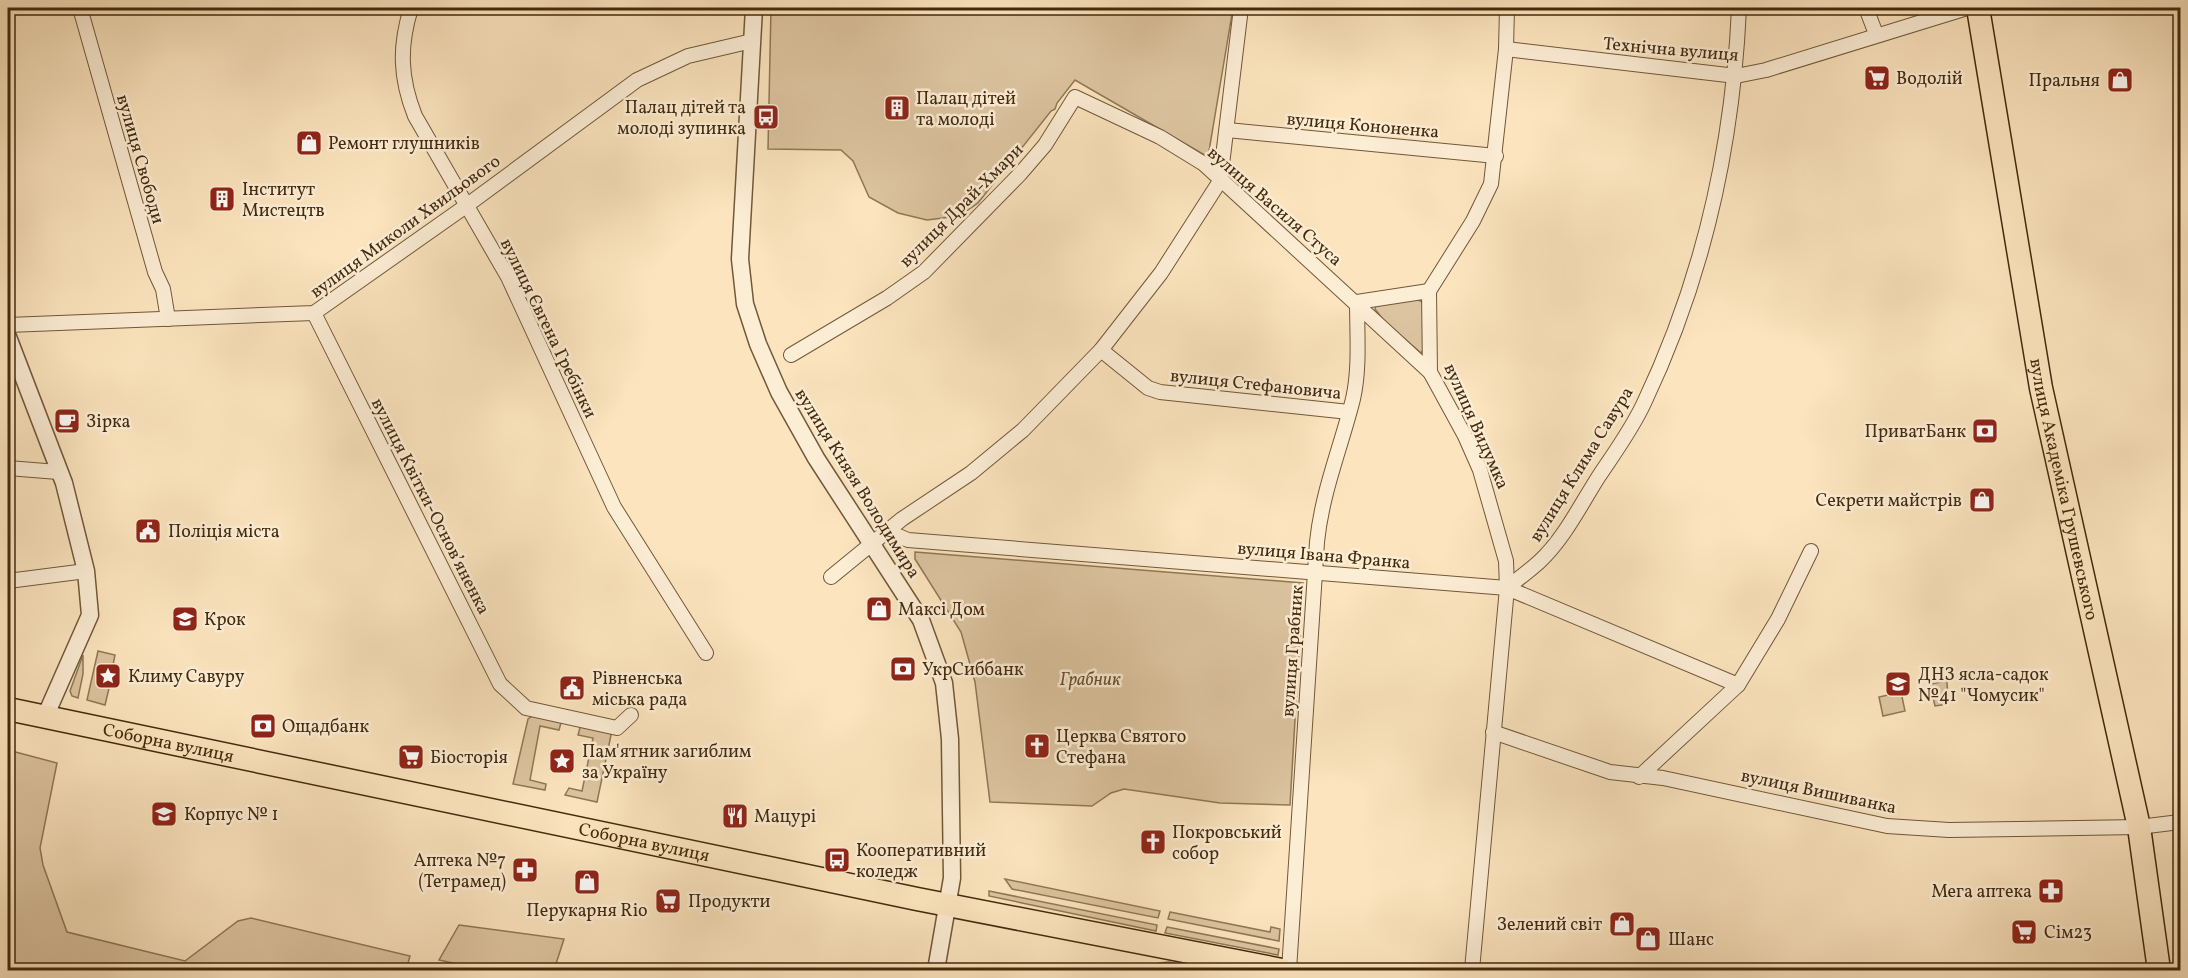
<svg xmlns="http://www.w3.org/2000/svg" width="2188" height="978" font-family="Vollkorn,serif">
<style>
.green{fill:#dcc4a0;stroke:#907756;stroke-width:1.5}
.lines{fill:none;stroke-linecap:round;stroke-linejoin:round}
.minor-casing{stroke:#715838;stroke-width:16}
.tertiary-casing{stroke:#715838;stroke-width:19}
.primary-casing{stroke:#432a0c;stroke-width:25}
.minor{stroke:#fcedd5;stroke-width:14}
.tertiary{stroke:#fcedd5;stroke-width:16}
.primary{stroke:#fbe4be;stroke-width:22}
.labels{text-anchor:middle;stroke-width:5;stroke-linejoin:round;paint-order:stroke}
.street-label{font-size:18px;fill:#432a0c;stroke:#fcedd5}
.poi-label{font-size:18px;fill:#432a0c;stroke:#fcedd5;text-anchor:start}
.park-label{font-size:18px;font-style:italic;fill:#695031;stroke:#fcedd5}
</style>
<rect width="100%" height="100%" fill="#fbe4be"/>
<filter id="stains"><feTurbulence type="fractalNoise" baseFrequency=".00333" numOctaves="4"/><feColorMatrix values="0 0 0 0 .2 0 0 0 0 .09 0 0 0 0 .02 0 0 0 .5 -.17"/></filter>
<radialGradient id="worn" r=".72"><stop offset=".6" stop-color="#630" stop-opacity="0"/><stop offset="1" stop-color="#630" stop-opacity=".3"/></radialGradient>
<g class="green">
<path d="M771 8H1233L1208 157 1075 80 1057 103 1055 109 1051 111 978 203 959 216 927 220 898 213 869 197 853 161 841 150 768 149Z"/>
<path d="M1417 299 1424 303 1423 350 1421 353 1384 321 1375 309 1376 305Z"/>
<path d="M915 552 1303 583 1290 805 1220 803 1124 789 1111 793 1092 806 990 802 975 682 961 632 915 559Z"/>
<path d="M98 651 115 655 113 665 107 664 102 669 103 678 111 680 105 705 87 700Z"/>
<path d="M83 655V674L78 698 72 696 70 691Z"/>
<path d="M1947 681 1948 704 1935 706 1930 684Z"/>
<path d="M1901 692 1905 711 1883 716 1879 697Z"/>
<path d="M534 715 562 719 559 730 540 726 530 780 546 784 545 790 513 784 528 719Z"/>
<path d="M581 724 609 731 611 735 597 802 565 795 569 788 582 791 593 738 578 735Z"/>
<path d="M555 749 574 753 570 773 550 769Z"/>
<path d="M8 750 57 763 40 848 43 865 67 932 185 961 238 921 251 918 410 956 406 970H8Z"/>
<path d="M1005 879 1160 911 1158 918 1012 889Z"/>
<path d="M989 891 1157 925 1156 931 989 896Z"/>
<path d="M1170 912 1270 932 1271 927 1280 929 1279 941 1168 919Z"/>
<path d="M459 925 564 939 554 970H484L439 960Z"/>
<path d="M1167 927 1279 949 1278 955 1165 933Z"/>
<path d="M1169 962 1209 970H1155L1159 963Z"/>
</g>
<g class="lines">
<defs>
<g id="minor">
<path d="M80 8 155 272 163 289 168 319"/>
<path d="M411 8C399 47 400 78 415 116L508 277 614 507 706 653"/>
<path d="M1866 8 1876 34"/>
<path d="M1506 49 1736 76 1766 70 1967 8"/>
<path d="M1227 130 1496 156"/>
<path d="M1357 302 1429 291"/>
<path d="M314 313 500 684 526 708 617 728 631 715"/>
<path d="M8 325 314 313 466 206 637 80 688 56 752 41"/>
<path d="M1101 350 1148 388 1160 392 1349 412"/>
<path d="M791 355 887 298 924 272 1020 174 1045 145 1075 97 1160 137 1204 164 1430 372"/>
<path d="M8 468 58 472"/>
<path d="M889 532 908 540 1507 588 1738 685"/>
<path d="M831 577 902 519 971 473 1023 430 1101 350 1161 273 1220 181 1241 8"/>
<path d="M8 581 86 571"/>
<path d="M1507 588C1518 579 1529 571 1539 562 1564 539 1581 504 1599 476 1615 452 1632 429 1644 403 1703 279 1733 144 1739 8"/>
<path d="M1493 732 1610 772 1663 778 1887 826 1949 830 2139 827 2180 822"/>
<path d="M1639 777 1738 685 1778 619 1811 551"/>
<path d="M1289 970 1317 542C1322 492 1341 447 1353 399 1360 368 1357 334 1357 302"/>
<path d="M1472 970 1507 588 1506 561 1480 470 1465 436 1430 372 1429 291 1473 221 1491 184 1506 49 1507 8"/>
</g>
<g id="tertiary">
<path d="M754 8 740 259 745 304 758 344 779 392 816 458 921 620 944 683 950 739 952 878 936 970"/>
<path d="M8 337 64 483 86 571 90 615 45 717"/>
</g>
<g id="primary">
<path id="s1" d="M1978 8 2041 388 2139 827 2159 970"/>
<path id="s2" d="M8 709 917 899 1282 970"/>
</g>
</defs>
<use href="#minor" class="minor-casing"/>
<use href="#tertiary" class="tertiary-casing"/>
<use href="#primary" class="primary-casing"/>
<use href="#minor" class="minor"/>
<use href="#tertiary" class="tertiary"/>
<use href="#primary" class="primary"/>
</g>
<defs>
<symbol id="supermarket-square" viewBox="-11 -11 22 22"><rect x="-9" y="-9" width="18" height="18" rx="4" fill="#8f2418" stroke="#fcedd5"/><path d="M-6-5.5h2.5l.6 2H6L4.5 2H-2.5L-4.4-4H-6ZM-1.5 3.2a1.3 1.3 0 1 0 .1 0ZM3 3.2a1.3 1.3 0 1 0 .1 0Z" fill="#fff"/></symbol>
<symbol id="shop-square" viewBox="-11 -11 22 22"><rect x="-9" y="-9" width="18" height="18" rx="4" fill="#8f2418" stroke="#fcedd5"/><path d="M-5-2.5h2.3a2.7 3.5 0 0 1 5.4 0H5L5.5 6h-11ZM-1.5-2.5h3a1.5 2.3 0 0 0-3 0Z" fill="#fff"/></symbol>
<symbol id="building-square" viewBox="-11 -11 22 22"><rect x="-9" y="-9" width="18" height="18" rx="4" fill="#8f2418" stroke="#fcedd5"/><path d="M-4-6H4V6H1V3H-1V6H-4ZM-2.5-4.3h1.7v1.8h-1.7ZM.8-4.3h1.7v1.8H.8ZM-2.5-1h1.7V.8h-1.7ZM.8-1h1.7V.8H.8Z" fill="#fff"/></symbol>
<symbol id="bus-square" viewBox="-11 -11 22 22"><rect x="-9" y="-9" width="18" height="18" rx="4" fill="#8f2418" stroke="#fcedd5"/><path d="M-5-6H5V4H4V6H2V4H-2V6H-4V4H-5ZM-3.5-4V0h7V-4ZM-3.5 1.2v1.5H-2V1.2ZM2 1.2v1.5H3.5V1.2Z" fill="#fff"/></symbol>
<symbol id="cafe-square" viewBox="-11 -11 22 22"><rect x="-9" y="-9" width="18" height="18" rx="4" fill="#8f2418" stroke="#fcedd5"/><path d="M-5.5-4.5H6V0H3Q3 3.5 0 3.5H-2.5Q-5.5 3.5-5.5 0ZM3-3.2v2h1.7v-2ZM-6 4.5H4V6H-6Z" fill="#fff"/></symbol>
<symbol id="bank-square" viewBox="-11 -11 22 22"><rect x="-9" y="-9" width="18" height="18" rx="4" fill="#8f2418" stroke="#fcedd5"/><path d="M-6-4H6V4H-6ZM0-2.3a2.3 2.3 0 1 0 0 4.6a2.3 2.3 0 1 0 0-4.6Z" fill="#fff"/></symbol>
<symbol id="civic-square" viewBox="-11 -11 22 22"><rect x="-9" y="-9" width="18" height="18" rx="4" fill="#8f2418" stroke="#fcedd5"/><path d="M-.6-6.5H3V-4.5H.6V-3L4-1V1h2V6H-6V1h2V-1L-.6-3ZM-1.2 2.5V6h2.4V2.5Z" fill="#fff"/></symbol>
<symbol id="school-square" viewBox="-11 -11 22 22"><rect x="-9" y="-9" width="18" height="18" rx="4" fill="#8f2418" stroke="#fcedd5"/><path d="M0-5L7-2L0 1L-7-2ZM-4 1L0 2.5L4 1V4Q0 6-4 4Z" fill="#fff"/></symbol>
<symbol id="sight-square" viewBox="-11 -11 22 22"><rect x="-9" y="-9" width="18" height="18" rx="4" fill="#8f2418" stroke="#fcedd5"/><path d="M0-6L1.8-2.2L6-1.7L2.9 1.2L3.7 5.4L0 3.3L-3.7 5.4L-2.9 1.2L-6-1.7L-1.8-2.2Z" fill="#fff"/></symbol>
<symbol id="church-square" viewBox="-11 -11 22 22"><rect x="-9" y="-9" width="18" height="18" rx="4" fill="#8f2418" stroke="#fcedd5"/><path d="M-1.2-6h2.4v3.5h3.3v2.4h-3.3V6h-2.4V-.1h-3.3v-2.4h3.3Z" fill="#fff"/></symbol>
<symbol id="university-square" viewBox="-11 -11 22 22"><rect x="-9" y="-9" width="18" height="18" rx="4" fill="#8f2418" stroke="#fcedd5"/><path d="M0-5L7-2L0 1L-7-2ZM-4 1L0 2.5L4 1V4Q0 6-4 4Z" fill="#fff"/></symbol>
<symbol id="restaurant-square" viewBox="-11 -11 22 22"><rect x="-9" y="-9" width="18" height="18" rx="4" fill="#8f2418" stroke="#fcedd5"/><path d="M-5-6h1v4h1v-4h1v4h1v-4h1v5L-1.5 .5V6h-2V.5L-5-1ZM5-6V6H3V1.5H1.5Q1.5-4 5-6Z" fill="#fff"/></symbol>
<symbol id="pharmacy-square" viewBox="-11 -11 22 22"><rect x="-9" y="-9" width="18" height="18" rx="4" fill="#8f2418" stroke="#fcedd5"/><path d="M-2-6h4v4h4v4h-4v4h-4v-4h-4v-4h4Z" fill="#fff"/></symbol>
</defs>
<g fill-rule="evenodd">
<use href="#supermarket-square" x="1862" y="63" width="30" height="30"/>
<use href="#shop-square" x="2105" y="65" width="30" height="30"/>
<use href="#building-square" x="882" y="93" width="30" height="30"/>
<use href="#bus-square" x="751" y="102" width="30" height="30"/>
<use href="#shop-square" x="294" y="128" width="30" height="30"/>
<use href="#building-square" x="207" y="184" width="30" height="30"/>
<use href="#cafe-square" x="52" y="406" width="30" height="30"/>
<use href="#bank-square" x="1970" y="416" width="30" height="30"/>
<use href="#shop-square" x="1967" y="485" width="30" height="30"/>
<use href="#civic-square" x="133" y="516" width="30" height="30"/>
<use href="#shop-square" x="864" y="594" width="30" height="30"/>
<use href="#school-square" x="170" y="604" width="30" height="30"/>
<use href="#bank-square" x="888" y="654" width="30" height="30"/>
<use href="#sight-square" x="93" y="661" width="30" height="30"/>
<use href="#school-square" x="1883" y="669" width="30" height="30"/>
<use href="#civic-square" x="557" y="673" width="30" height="30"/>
<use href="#bank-square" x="248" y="711" width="30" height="30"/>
<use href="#church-square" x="1022" y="731" width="30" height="30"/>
<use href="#supermarket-square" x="396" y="742" width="30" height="30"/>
<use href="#sight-square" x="547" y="746" width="30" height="30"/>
<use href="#university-square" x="149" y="799" width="30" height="30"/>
<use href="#restaurant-square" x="720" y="801" width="30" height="30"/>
<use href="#church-square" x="1138" y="827" width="30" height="30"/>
<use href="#bus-square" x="822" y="845" width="30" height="30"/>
<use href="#pharmacy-square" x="510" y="855" width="30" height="30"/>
<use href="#shop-square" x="572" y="867" width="30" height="30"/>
<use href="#pharmacy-square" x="2036" y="876" width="30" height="30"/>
<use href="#supermarket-square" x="653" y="886" width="30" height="30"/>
<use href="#shop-square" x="1607" y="909" width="30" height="30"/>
<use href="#supermarket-square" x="2009" y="917" width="30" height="30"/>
<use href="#shop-square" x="1633" y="924" width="30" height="30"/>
</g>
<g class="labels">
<g class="street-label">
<text transform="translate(1671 49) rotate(5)" y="6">Технічна вулиця</text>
<text transform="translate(1363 125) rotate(5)" y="6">вулиця Кононенка</text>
<text transform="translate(141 159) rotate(74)" y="6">вулиця Свободи</text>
<text transform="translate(961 205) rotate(-45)" y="6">вулиця Драй-Хмари</text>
<text transform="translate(1275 206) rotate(41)" y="6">вулиця Василя Стуса</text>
<text transform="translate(405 226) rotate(-36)" y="6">вулиця Миколи Хвильового</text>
<text transform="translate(549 328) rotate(64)" y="6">вулиця Євгена Гребінки</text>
<text transform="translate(1256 384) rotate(6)" y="6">вулиця Стефановича</text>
<text transform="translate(1477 426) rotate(66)" y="6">вулиця Видумка</text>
<text transform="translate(1581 464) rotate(-58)" y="6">вулиця Клима Савура</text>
<text transform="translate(858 483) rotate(58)" y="6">вулиця Князя Володимира</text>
<text dy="6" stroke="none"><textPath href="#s1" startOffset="489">вулиця Академіка Грушевського</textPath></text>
<text transform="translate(431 506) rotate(63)" y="6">вулиця Квітки-Основʼяненка</text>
<text transform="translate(1324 555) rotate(5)" y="6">вулиця Івана Франка</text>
<text transform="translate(1292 651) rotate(-86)" y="6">вулиця Грабник</text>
<text dy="6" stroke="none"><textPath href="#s2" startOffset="164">Соборна вулиця</textPath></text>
<text transform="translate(1819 791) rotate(12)" y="6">вулиця Вишиванка</text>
<text dy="6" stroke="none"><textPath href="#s2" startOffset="650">Соборна вулиця</textPath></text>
</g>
<g class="poi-label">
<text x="1896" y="84">Водолій</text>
<text x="2100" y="86" text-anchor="end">Пральня</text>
<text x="916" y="104">Палац дітей<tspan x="916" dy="21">та молоді</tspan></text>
<text x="746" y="113" text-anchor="end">Палац дітей та<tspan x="746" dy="21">молоді зупинка</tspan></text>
<text x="328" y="149">Ремонт глушників</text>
<text x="242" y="195">Інститут<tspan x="242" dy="21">Мистецтв</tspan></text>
<text x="86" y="427">Зірка</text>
<text x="1966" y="437" text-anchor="end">ПриватБанк</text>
<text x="1962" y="506" text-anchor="end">Секрети майстрів</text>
<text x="168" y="537">Поліція міста</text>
<text x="898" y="615">Максі Дом</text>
<text x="204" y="625">Крок</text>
<text x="922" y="675">УкрСиббанк</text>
<text x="1918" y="680">ДНЗ ясла-садок<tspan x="1918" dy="21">№41 "Чомусик"</tspan></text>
<text x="128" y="682">Климу Савуру</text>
<text x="592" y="684">Рівненська<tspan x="592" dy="21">міська рада</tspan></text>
<text x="282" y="732">Ощадбанк</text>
<text x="1056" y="742">Церква Святого<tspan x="1056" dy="21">Стефана</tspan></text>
<text x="582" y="757">Пам'ятник загиблим<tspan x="582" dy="21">за Україну</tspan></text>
<text x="430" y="763">Біосторія</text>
<text x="184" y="820">Корпус № 1</text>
<text x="754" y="822">Мацурі</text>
<text x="1172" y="838">Покровський<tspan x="1172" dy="21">собор</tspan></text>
<text x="856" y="856">Кооперативний<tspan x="856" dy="21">коледж</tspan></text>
<text x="506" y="866" text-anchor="end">Аптека №7<tspan x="506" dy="21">(Тетрамед)</tspan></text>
<text x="2032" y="897" text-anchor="end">Мега аптека</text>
<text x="688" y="907">Продукти</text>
<text x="587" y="916" text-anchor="middle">Перукарня Rio</text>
<text x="1602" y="930" text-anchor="end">Зелений світ</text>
<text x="2044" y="938">Сім23</text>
<text x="1668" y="945">Шанс</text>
</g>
<g class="park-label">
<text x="1090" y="685">Грабник</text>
</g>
</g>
<rect width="2188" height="978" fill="none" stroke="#fbe4be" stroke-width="30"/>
<rect x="9" y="9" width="2170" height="960" fill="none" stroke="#432a0c" stroke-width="3"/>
<rect x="15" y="15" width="2158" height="948" fill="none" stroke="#432a0c" stroke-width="1.5"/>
<rect width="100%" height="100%" filter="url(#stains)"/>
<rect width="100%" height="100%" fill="url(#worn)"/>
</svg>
